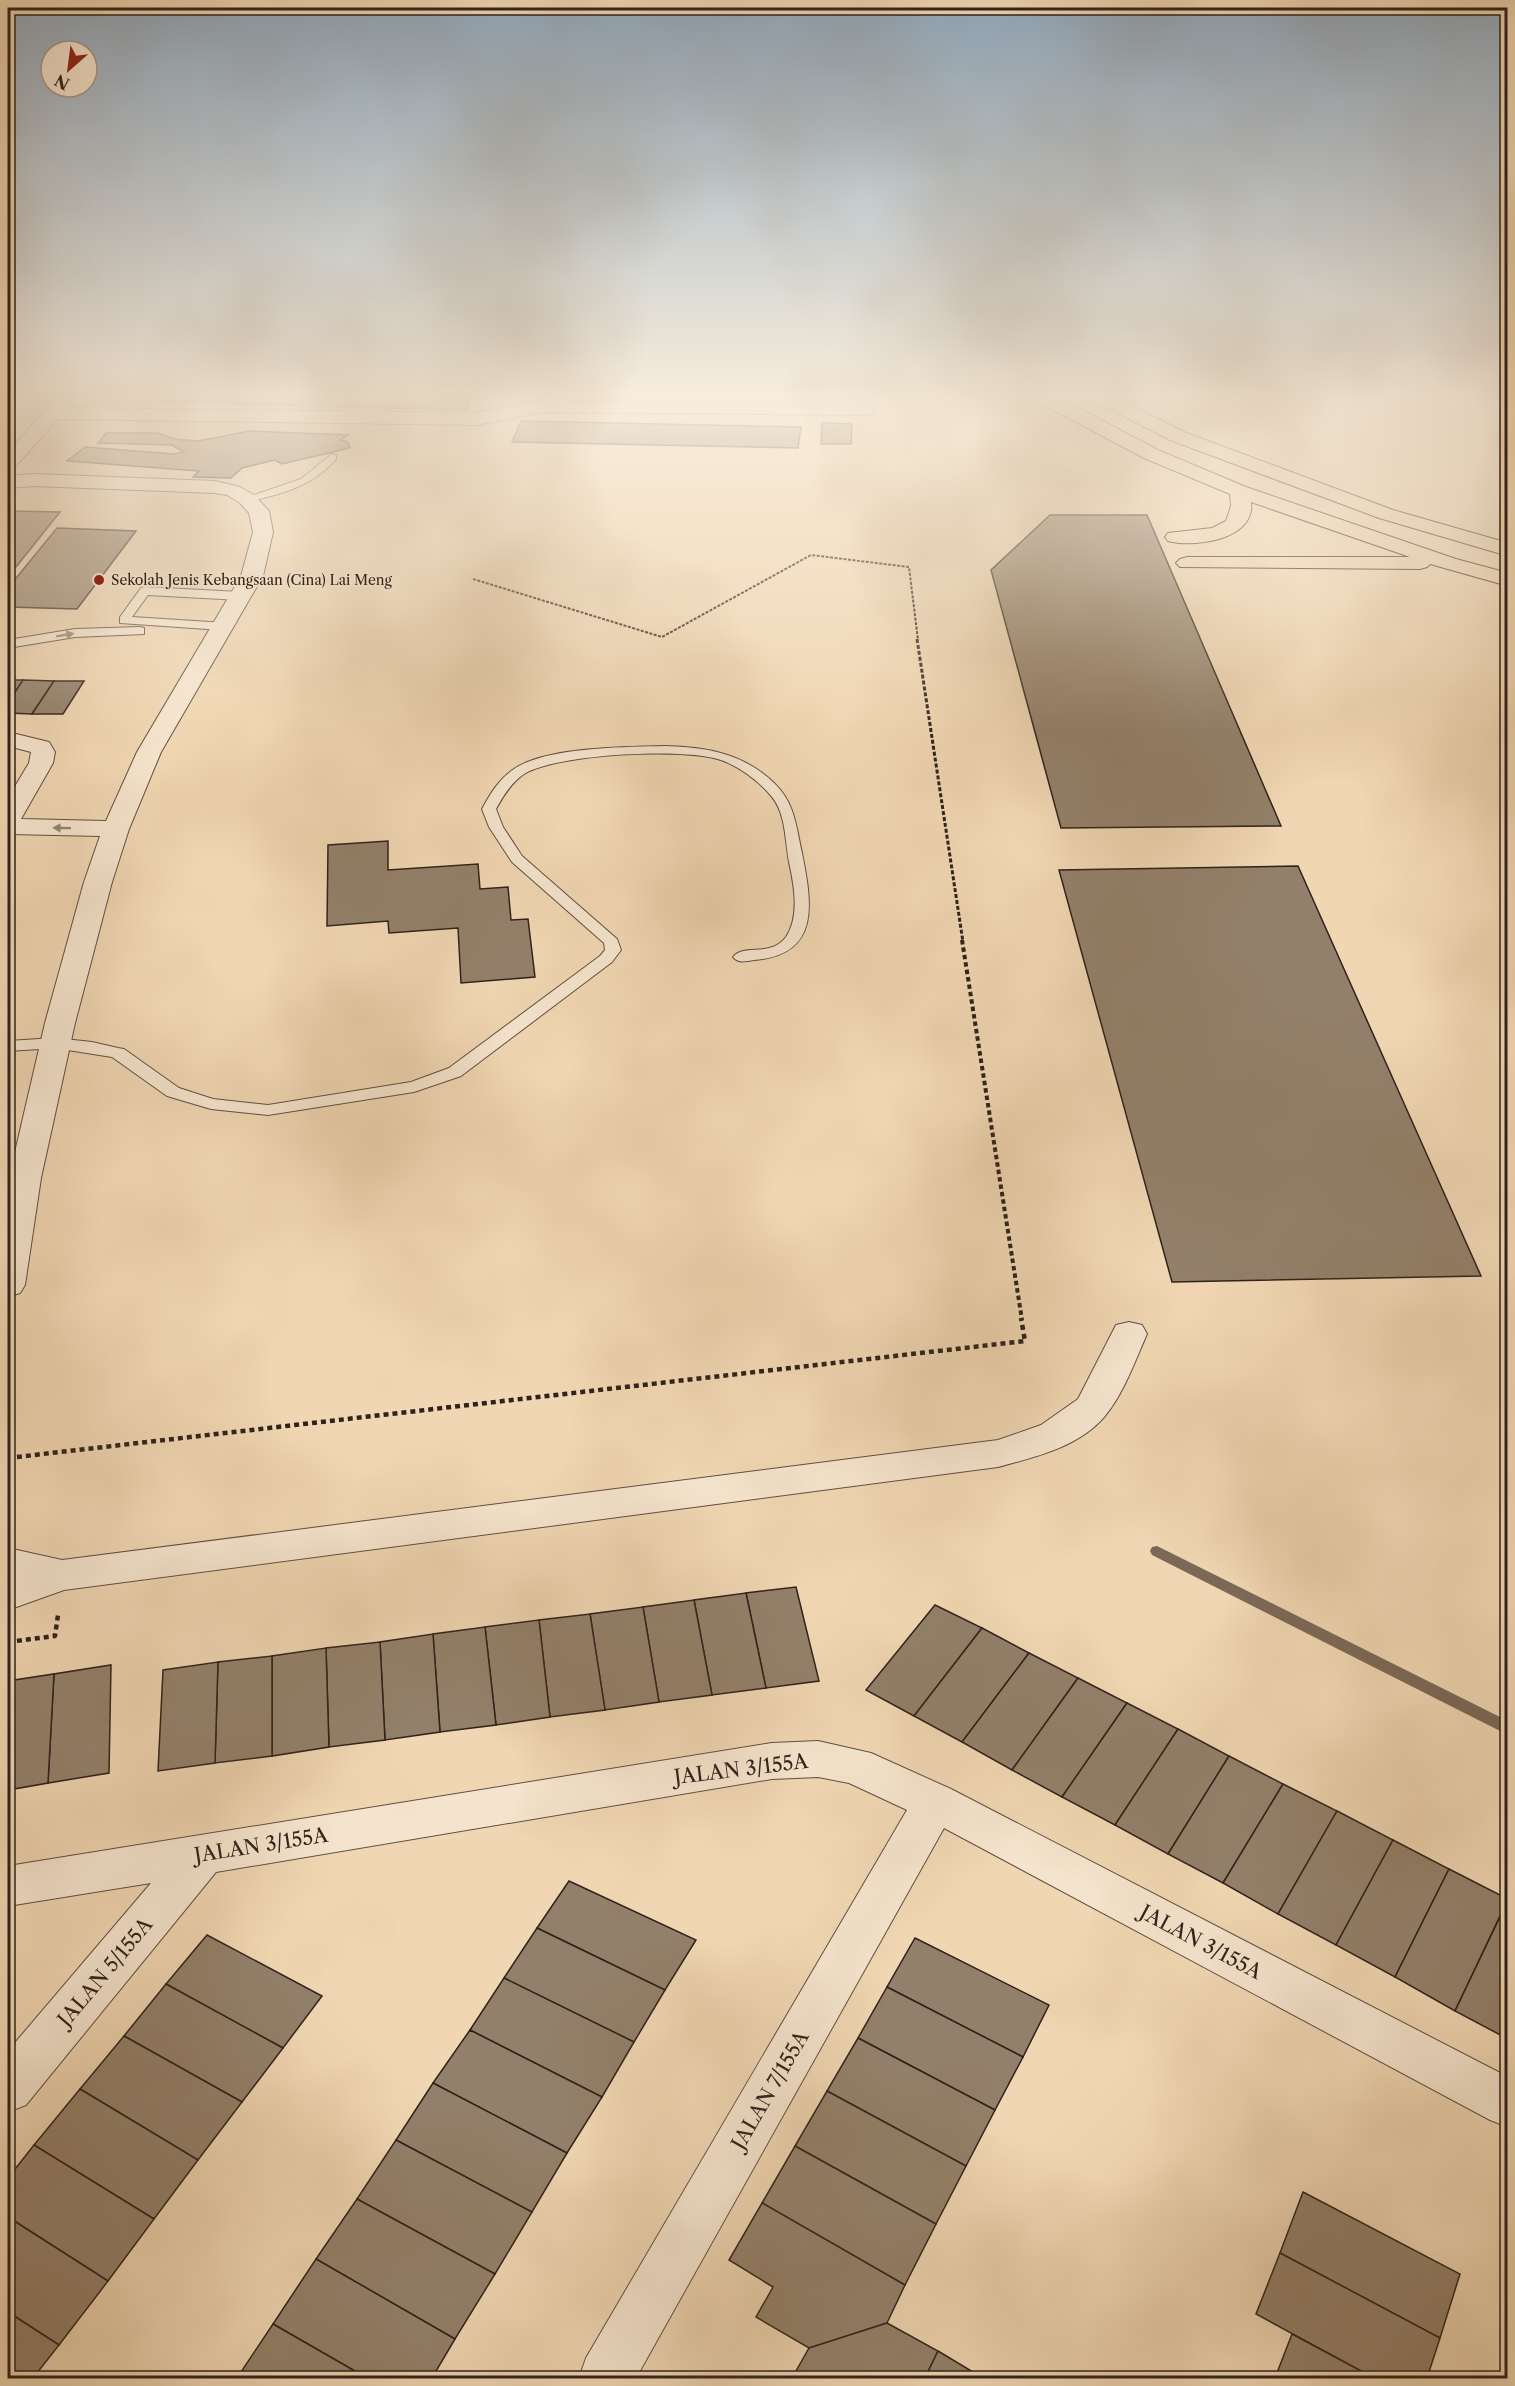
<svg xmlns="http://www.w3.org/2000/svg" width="1515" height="2386" font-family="'Libre Caslon Text',serif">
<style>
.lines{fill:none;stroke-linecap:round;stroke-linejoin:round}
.stream{fill:#7b6957;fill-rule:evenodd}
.building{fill:#93806a;stroke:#2f221c;stroke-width:1.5}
.service-casing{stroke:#5f4f42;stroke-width:2}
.minor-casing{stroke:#5f4f42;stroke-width:2}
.trunk-casing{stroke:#2f221c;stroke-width:2}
.path-far3{stroke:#2f221c;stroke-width:2;stroke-dasharray:3 1.5;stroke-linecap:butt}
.path-far2{stroke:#2f221c;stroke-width:3;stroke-dasharray:4 2;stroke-linecap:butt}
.path-far1{stroke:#2f221c;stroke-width:4;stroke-dasharray:4.5 3;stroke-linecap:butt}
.path{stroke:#2f221c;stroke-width:4.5;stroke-dasharray:5 4;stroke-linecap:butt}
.service{fill:#f5e4cd;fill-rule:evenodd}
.minor{fill:#f5e4cd;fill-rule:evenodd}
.trunk{fill:#f0d6b2;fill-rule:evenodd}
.oneway{fill:#928374}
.poi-dot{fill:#8f2418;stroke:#f5e4cd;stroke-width:2}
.labels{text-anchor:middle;stroke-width:4.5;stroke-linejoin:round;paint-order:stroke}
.far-poi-label{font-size:14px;fill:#2f221c;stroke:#f5e4cd;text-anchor:start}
.near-street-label{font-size:20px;fill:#2f221c;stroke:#f5e4cd}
</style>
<rect width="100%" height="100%" fill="#f0d6b2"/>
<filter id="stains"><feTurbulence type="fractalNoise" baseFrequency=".00333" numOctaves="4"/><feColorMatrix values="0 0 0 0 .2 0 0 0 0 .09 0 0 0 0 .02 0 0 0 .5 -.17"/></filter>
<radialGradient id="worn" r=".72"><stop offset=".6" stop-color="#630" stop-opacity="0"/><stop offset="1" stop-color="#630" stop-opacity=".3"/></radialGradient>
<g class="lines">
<path class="stream" d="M1157 1546 1508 1721V1735L1152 1555 1150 1551 1152 1547Z"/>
</g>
<g class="building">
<path d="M128 398H472L466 410 125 401Z"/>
<path d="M521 421 801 427 798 448 512 442Z"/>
<path d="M822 423 852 424 851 444H821Z"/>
<path d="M249 431 348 435 340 440 348 442 350 448 282 464 275 460 242 468 231 478 193 477 199 471 67 461 85 447 174 454 184 452 172 445 98 443 106 433H157L175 439 198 441Z"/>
<path d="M8 511 60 512 12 572H8Z"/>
<path d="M1050 515H1147L1281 826 1061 828 991 570Z"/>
<path d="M57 528 136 531 77 609 8 607V588Z"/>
<path d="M8 680H23L8 703Z"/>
<path d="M23 680 54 681 32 714 8 713V703Z"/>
<path d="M54 681H84L63 714H32Z"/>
<path d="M388 841V870L478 864 480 889 508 887 511 920 528 919 535 977 461 983 458 928 389 933 388 921 327 926 328 845Z"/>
<path d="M1298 866 1481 1276 1172 1282 1059 870Z"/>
<path d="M796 1587 819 1681 766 1688 746 1593Z"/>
<path d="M746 1593 766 1688 712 1695 694 1600Z"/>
<path d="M694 1600 712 1695 659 1702 643 1607Z"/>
<path d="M935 1605 982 1628 914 1716 866 1690Z"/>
<path d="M643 1607 659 1702 605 1710 590 1614Z"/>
<path d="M590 1614 605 1710 550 1717 539 1620Z"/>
<path d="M539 1620 550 1717 496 1725 485 1627Z"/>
<path d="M485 1627 496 1725 440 1732 433 1634Z"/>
<path d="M982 1628 1029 1653 962 1742 914 1716Z"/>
<path d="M433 1634 440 1732 385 1740 380 1642Z"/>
<path d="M380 1642 385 1740 329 1747 326 1648Z"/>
<path d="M326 1648 329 1747 272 1756V1656Z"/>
<path d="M1029 1653 1078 1678 1012 1770 962 1742Z"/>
<path d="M272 1656V1756L215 1763 218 1662Z"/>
<path d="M218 1662 215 1763 158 1771 163 1670Z"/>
<path d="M111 1665 109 1773 48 1783 54 1674Z"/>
<path d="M54 1674 48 1783 8 1790V1681Z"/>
<path d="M1078 1678 1127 1703 1062 1797 1012 1770Z"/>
<path d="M1127 1703 1178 1729 1115 1825 1062 1797Z"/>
<path d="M1178 1729 1229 1756 1168 1854 1115 1825Z"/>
<path d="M1229 1756 1283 1784 1223 1883 1168 1854Z"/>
<path d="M1283 1784 1337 1811 1278 1914 1223 1883Z"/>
<path d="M1337 1811 1393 1840 1336 1945 1278 1914Z"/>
<path d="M1393 1840 1449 1869 1395 1977 1336 1945Z"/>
<path d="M1449 1869 1508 1899 1455 2011 1395 1977Z"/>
<path d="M569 1881 696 1940 665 1990 537 1928Z"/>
<path d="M1508 1900V2039L1455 2011Z"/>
<path d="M537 1928 665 1990 634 2042 504 1978Z"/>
<path d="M207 1935 322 1996 283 2048 166 1984Z"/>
<path d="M915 1938 1049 2005 1023 2057 887 1987Z"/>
<path d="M504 1978 634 2042 602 2097 470 2030Z"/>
<path d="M166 1984 283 2048 242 2102 124 2036Z"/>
<path d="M887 1987 1023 2057 995 2110 858 2038Z"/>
<path d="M470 2030 602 2097 567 2153 433 2083Z"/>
<path d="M124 2036 242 2102 198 2160 80 2089Z"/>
<path d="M858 2038 995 2110 966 2166 827 2091Z"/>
<path d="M433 2083 567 2153 532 2212 396 2140Z"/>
<path d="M80 2089 198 2160 154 2219 34 2145Z"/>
<path d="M827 2091 966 2166 936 2224 795 2146Z"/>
<path d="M396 2140 532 2212 495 2274 357 2199Z"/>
<path d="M34 2145 154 2219 108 2281 8 2217V2178Z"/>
<path d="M795 2146 936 2224 905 2285 762 2203Z"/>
<path d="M1303 2192 1460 2274 1440 2338 1280 2253Z"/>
<path d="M357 2199 495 2274 455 2339 316 2259Z"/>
<path d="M762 2203 905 2285 887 2323 809 2348 756 2317 773 2287 729 2260Z"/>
<path d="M8 2217 108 2281 59 2345 8 2312Z"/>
<path d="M1280 2253 1440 2338 1427 2378H1374L1256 2314Z"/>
<path d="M316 2259 455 2339 432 2378H367L273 2324Z"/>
<path d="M8 2312 59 2345 33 2378H8Z"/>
<path d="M887 2323 938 2351 925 2378H792L809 2348Z"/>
<path d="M273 2324 367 2378H237Z"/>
<path d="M1292 2334 1374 2378H1275Z"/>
<path d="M938 2351 983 2378H925Z"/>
</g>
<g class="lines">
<defs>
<g id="service">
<path d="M332 454 336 455V459C312 487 281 494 247 502L242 499 301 479Z"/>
<path d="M145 587 240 592 246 596 240 600 148 595 132 617 226 623 228 626 222 630 120 623V617L141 588Z"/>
<path d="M140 627 144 628V634L75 637 8 648V640L75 629Z"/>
<path d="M665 746C706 747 743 753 774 783 795 803 796 826 802 853 812 903 821 955 754 960 746 961 739 964 733 957 744 943 770 958 786 937 800 916 794 885 789 862 785 841 786 814 772 797 759 781 740 767 721 760 685 747 556 754 524 774 511 783 503 796 496 809L503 827 522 856 617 939 621 950 612 962 461 1076 414 1092 268 1115 211 1109 167 1096 112 1057 55 1048 8 1051V1041L55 1038 92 1042 118 1048 124 1049 179 1088 213 1099 268 1105 411 1082 449 1068 600 956 605 950 604 943 512 862 489 827 482 809C490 794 499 779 514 769 546 747 625 747 665 746Z"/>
</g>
<g id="minor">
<path d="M57 398H76L68 408 476 413 543 402 866 405 872 406 875 410 872 414 866 415 543 412 476 425 58 419 15 467 8 469V452Z"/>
<path d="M34 474 215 481 240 487 254 495 269 511 273 532 263 576 161 752 129 829 112 882 75 1023 41 1178 25 1285 20 1293 8 1297 9 1178 45 1023 84 882 100 836 8 834V798L29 763 31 752 8 746V732L49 742 55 752 53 763 21 819 106 821 137 752 241 576 253 532 249 513 240 503 227 495 215 493 34 486 8 488V476Z"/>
<path d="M1129 1322 1142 1325 1147 1334C1135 1361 1124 1393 1105 1416 1079 1447 1035 1457 998 1467L64 1590 8 1610V1548L62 1560 998 1440 1041 1425 1078 1399 1116 1325Z"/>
<path d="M818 1741 871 1753 951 1789 1508 2077V2127L1490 2120 944 1828 636 2378H579L586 2358 907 1810 849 1783 818 1777 772 1779 216 1872 26 2105 8 2112V2051L151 1883 8 1906V1866L772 1743Z"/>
</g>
<g id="trunk">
<path d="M1035 398H1059L1158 450 1246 487 1456 559 1508 573V586L1430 564 1427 567 1420 569 1180 567 1176 563 1180 559 1187 557H1410L1251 502C1256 540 1194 548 1168 541L1165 537 1168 533 1212 528 1226 521 1231 506 1230 494 1144 458 1038 402Z"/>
<path d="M1093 398H1117L1184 432 1393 510 1508 543V556L1379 518 1170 440 1096 402Z"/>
</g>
</defs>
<use href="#service" class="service-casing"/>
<use href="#minor" class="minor-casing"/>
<use href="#trunk" class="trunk-casing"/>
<path class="path-far3" d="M473 579 662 637 811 555 909 567 918 640"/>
<path class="path-far2" d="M917 639 963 942"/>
<path class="path-far1" d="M962 940 1022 1320"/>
<g class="path">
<path d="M8 1458 1025 1341 1021 1318"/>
<path d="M8 1642 55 1636 58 1615"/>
</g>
<use href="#service" class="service"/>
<use href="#minor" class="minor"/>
<use href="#trunk" class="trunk"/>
</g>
<defs><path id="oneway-solid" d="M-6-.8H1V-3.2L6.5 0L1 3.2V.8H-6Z" transform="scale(1.5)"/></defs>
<g class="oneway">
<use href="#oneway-solid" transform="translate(65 635) rotate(-9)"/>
<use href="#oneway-solid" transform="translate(62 828) rotate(-179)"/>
</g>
<linearGradient id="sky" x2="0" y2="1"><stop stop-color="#91a9be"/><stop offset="0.54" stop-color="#f8eddc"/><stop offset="1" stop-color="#f8eddc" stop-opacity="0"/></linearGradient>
<rect width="1515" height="733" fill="url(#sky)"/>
<circle class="poi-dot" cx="99" cy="580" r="6"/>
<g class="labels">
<g class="far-poi-label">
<text x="111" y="585">Sekolah Jenis Kebangsaan (Cina) Lai Meng</text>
</g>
<g class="near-street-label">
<text transform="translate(741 1769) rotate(-7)" y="7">JALAN 3/155A</text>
<text transform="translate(261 1845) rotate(-9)" y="7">JALAN 3/155A</text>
<text transform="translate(1201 1942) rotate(28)" y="7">JALAN 3/155A</text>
<text transform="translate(105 1972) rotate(-50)" y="7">JALAN 5/155A</text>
<text transform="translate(770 2090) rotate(-60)" y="7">JALAN 7/155A</text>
</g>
</g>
<rect width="1515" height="2386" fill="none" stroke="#f0d6b2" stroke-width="30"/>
<rect x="9" y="9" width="1497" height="2368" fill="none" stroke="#2f221c" stroke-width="3"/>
<rect x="15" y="15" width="1485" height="2356" fill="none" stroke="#2f221c" stroke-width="1.5"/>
<g transform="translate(69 69) rotate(208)"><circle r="28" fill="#f5e4cd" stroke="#a69686" stroke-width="1.5"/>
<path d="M0-4.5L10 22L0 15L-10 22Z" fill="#8f2418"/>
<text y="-9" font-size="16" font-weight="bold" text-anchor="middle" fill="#2f221c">N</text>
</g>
<rect width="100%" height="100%" filter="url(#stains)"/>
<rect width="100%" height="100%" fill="url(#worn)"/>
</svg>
